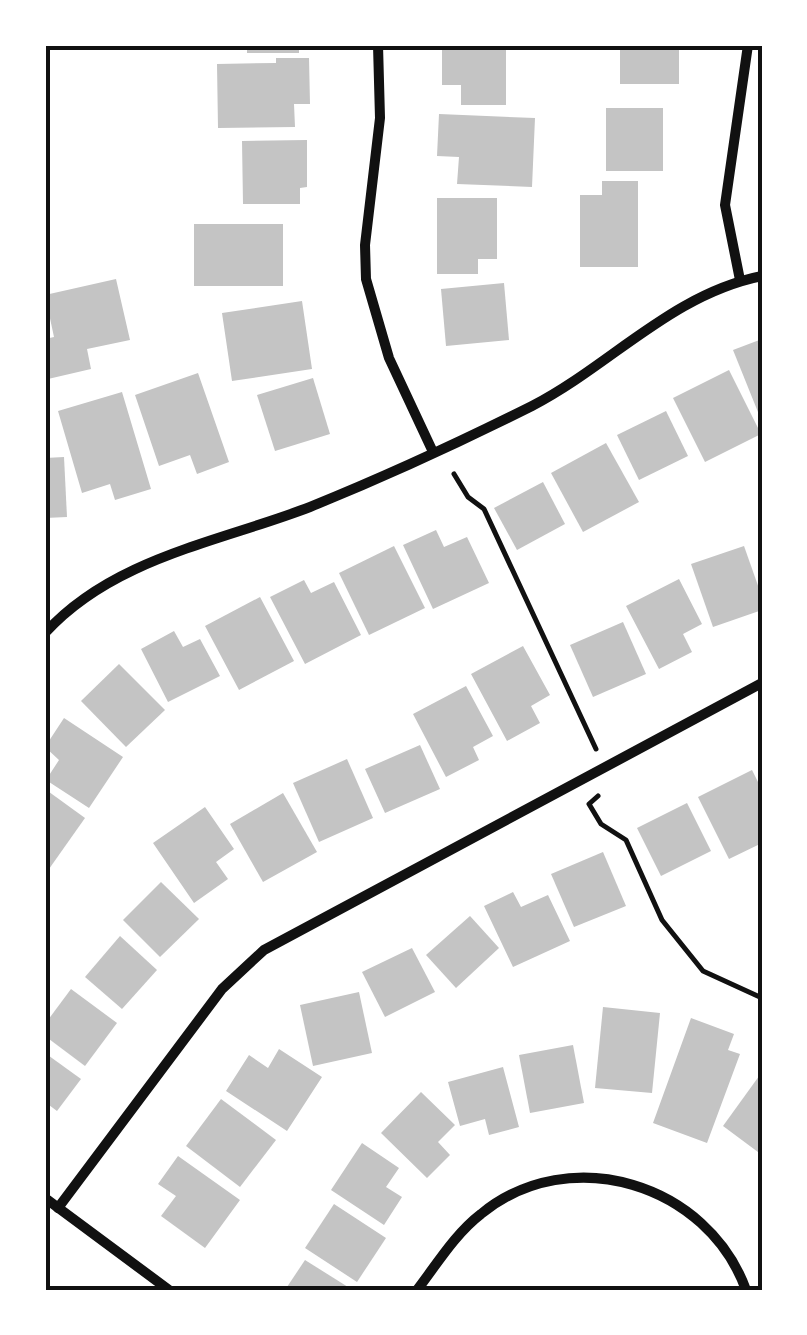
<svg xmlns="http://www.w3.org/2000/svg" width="807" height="1335" font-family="Cabin,sans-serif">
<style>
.building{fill:#c4c4c4}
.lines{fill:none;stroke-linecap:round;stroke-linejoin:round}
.path{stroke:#111;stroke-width:5}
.minor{stroke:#111;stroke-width:10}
.neatline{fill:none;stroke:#111;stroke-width:4}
</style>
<rect width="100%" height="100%" fill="#fff"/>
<g class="building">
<rect x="247" y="45" width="52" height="8"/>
<path d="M442 45H506V105H461V85H442Z"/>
<rect x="620" y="45" width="59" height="39"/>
<path d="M276 58H309L310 104H294L295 127 218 128 217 64 276 63Z"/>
<rect x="606" y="108" width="57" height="63"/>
<path d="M439 114 535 118 532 187 457 184 459 157 437 156Z"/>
<path d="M307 140V187L300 188V204H243L242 141Z"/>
<path d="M602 181H638V267H580V195H602Z"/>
<path d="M437 198H497V259H478V274H437Z"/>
<rect x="194" y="224" width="89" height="62"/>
<path d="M116 279 130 340 87 349 91 369 48 379 45 339 54 337 45 295Z"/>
<path d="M504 283 509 340 446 346 441 289Z"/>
<path d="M302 301 312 369 232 381 222 313Z"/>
<path d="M762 339V422L733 350Z"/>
<path d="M729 370 761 434 705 462 673 398Z"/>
<path d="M198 373 229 462 197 474 190 455 159 466 135 395Z"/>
<path d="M313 378 330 434 275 451 257 395Z"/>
<path d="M122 392 151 489 115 500 110 484 82 493 58 411Z"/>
<path d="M666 411 688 456 639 480 617 435Z"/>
<path d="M606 443 639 502 583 532 551 473Z"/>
<path d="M64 457 67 517 45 518V458Z"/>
<path d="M543 482 565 524 517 550 494 508Z"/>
<path d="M436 530 444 547 467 537 489 583 433 609 403 545Z"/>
<path d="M394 546 425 608 369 635 339 573Z"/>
<path d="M744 546 762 597V610L713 627 691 564Z"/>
<path d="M679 579 702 624 683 634 692 652 659 669 626 606Z"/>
<path d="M304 580 311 593 334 582 361 635 305 664 270 597Z"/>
<path d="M260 597 294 661 239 690 205 626Z"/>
<path d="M623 622 646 674 593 697 570 645Z"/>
<path d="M174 631 183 647 200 639 220 676 168 702 141 649Z"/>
<path d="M523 646 550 695 531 706 540 723 507 741 471 674Z"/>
<path d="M119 664 165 710 126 747 81 701Z"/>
<path d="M466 686 493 736 473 747 479 760 446 777 413 714Z"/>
<path d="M64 718 123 757 89 808 46 780 59 760 45 747Z"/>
<path d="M420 745 440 789 385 813 365 769Z"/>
<path d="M347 759 373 818 319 842 293 783Z"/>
<path d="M752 770 762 790V843L729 859 698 797Z"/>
<path d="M45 789 85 818 49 869 45 866Z"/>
<path d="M283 793 317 852 263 882 230 824Z"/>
<path d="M687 803 711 851 661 876 637 828Z"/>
<path d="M205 807 234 849 216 862 228 879 194 903 153 843Z"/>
<path d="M603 852 626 906 574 927 551 874Z"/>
<path d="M161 882 199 919 160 957 123 920Z"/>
<path d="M513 892 521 907 548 895 570 941 513 967 484 906Z"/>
<path d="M470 916 499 948 456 988 426 955Z"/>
<path d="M120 936 157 970 122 1009 85 977Z"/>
<path d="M412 948 435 992 385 1017 362 972Z"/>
<path d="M71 989 117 1023 85 1066 45 1036V1024Z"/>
<path d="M359 992 372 1053 313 1066 300 1005Z"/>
<path d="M603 1007 660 1013 652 1093 595 1088Z"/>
<path d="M691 1018 734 1034 728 1050 740 1054 707 1143 653 1123Z"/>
<path d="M573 1045 584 1103 530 1113 519 1055Z"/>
<path d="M279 1049 322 1077 287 1131 226 1091 249 1055 268 1068Z"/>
<path d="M45 1053 81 1079 57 1111 45 1102Z"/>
<path d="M503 1067 519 1127 489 1135 485 1119 460 1126 448 1082Z"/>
<path d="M762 1072V1155L723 1126Z"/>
<path d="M421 1092 455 1125 438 1142 450 1155 427 1178 381 1133Z"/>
<path d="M221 1099 276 1140 240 1187 186 1146Z"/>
<path d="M362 1143 399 1168 386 1187 402 1197 384 1225 331 1190Z"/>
<path d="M178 1156 240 1200 205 1248 161 1216 176 1196 158 1184Z"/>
<path d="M334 1204 386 1238 357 1282 305 1248Z"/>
<path d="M305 1260 348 1287 346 1290H285Z"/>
</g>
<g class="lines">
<g class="path">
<path d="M454 474 468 497 484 509 596 749"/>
<path d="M598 796 589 804 601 824 626 840 662 920 703 971 762 998"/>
</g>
<g class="minor">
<path d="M378 45 380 118 365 245 366 279 389 358 433 452"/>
<path d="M740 280 725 205 748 45"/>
<path d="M45 633C113 558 219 542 310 507 384 477 460 442 532 406 611 365 672 294 762 276"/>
<path d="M45 1198 169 1290"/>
<path d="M58 1208 222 989 264 950 762 683"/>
<path d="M417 1290C437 1264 455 1234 481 1214 570 1141 708 1184 746 1290"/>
</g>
</g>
<rect width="807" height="1335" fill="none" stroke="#ffffff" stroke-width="95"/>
<rect x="48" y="48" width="712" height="1240" class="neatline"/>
</svg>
